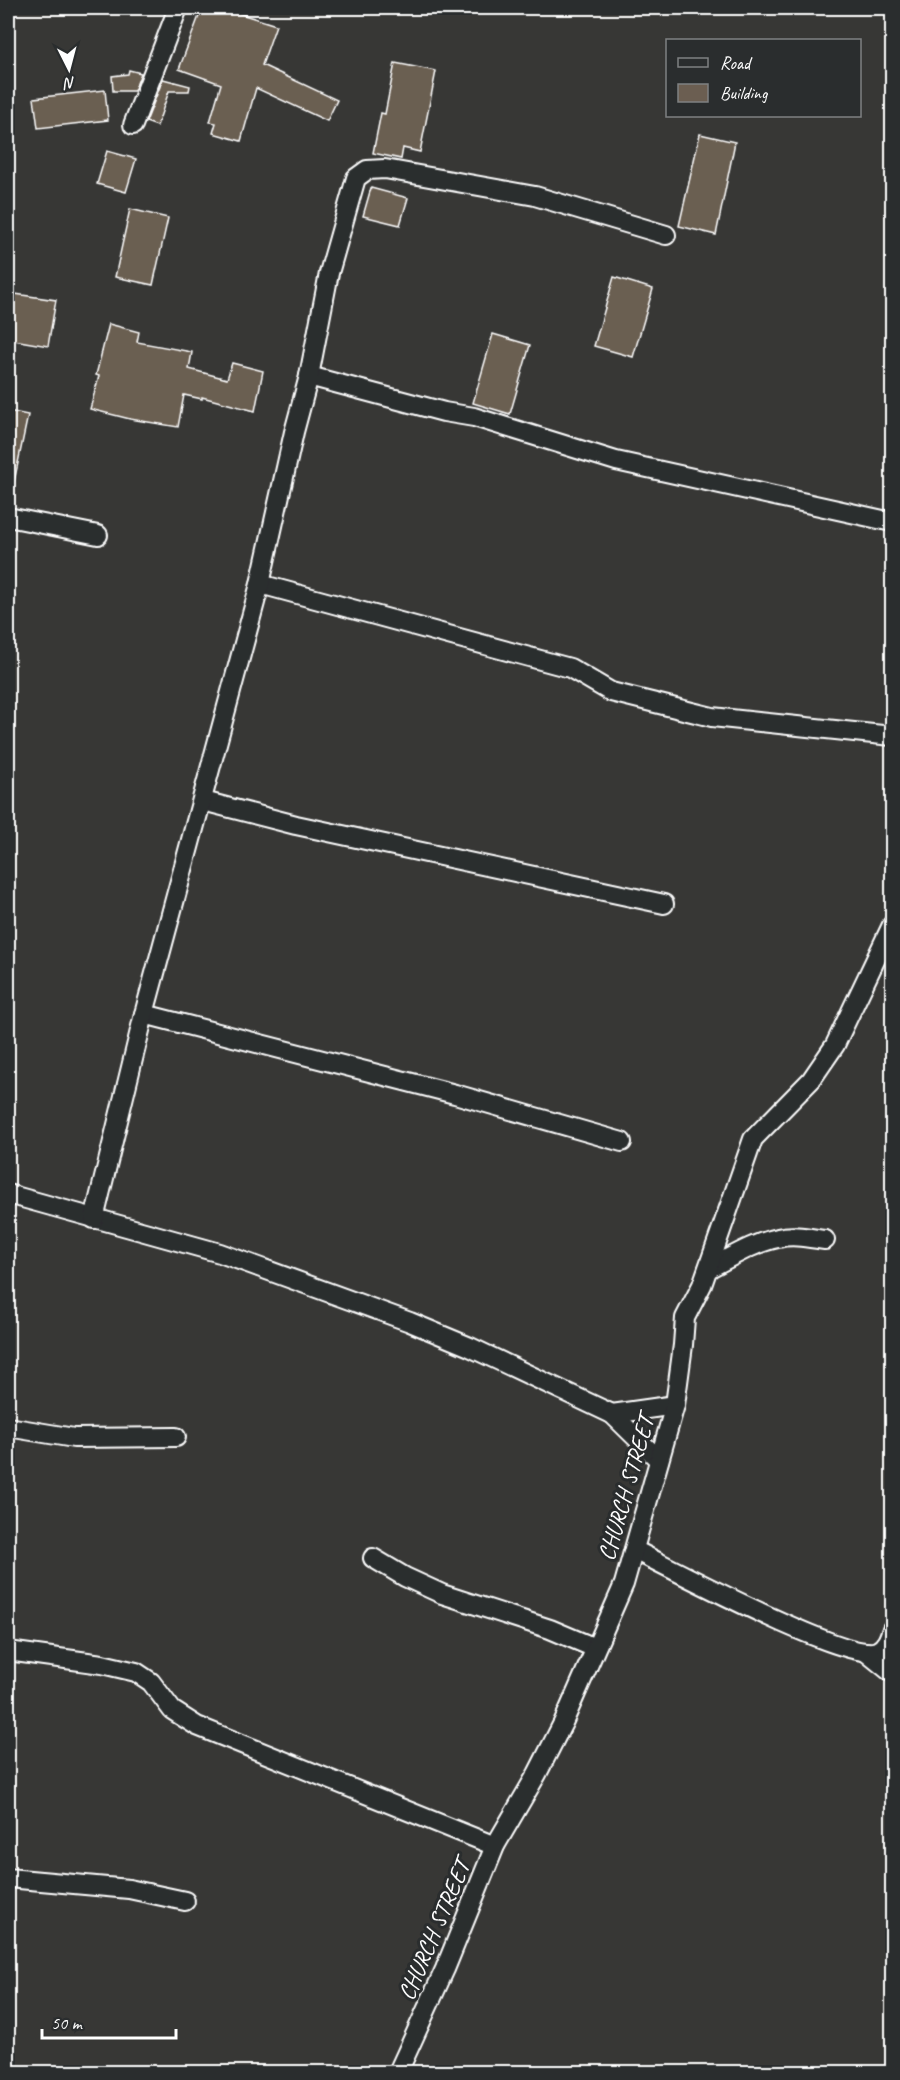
<svg xmlns="http://www.w3.org/2000/svg" width="900" height="2080" font-family="Caveat,sans-serif">
<style>
.building{fill:#6b5e51;stroke:#fff;stroke-width:1.5}
.lines{fill:none;stroke-linecap:round;stroke-linejoin:round}
.minor-casing{stroke:#fff;stroke-width:22}
.minor{stroke:#2a2d2e;stroke-width:18}
.labels{text-anchor:middle;stroke-width:6;stroke-linejoin:round;paint-order:stroke}
.street-label{font-size:24px;fill:#fff;stroke:#2a2d2e}
</style>
<rect width="100%" height="100%" fill="#373735"/>
<filter id="ink" filterUnits="userSpaceOnUse"><feTurbulence type="fractalNoise" baseFrequency=".0167" numOctaves="2"/><feDisplacementMap in="SourceGraphic" scale="12" xChannelSelector="R" yChannelSelector="G"/><feConvolveMatrix kernelMatrix="1 2 1 2 8 2 1 2 1" color-interpolation-filters="sRGB"/></filter>
<g filter="url(#ink)">
<g class="building">
<path d="M202 8H222L276 25 262 65 337 100 327 121 256 88 241 141 213 133 216 123 210 122 221 84 179 69Z"/>
<path d="M395 63 436 71 420 152 403 148 401 159 373 153 381 113 385 114Z"/>
<path d="M129 70 141 73 134 91H113L112 76 128 74Z"/>
<path d="M163 79 190 86 189 91H169L157 126 146 122Z"/>
<path d="M105 90 108 120 38 128 34 98Z"/>
<path d="M700 134 735 142 716 235 679 226Z"/>
<path d="M107 151 136 159 126 192 97 184Z"/>
<path d="M371 188 408 198 400 225 363 216Z"/>
<path d="M130 209 168 218 153 285 115 277Z"/>
<path d="M614 277 653 289 633 357 594 346Z"/>
<path d="M8 293 56 300 48 346 8 339Z"/>
<path d="M109 324 139 332 137 342 192 352 189 369 227 379 232 363 263 371 255 411 202 397V399L184 395 178 427 130 419 90 409 99 376 96 375Z"/>
<path d="M493 334 530 345 510 414 473 403Z"/>
<path d="M8 411 28 415 14 482H8Z"/>
</g>
<g class="lines">
<defs>
<g id="minor">
<path d="M133 125 178 8"/>
<path d="M309 376 444 412 474 417 616 461 892 522"/>
<path d="M8 517 98 535"/>
<path d="M260 584 570 668 611 692 712 717 892 736"/>
<path d="M203 801 296 825 664 904"/>
<path d="M144 1014 455 1094 622 1142"/>
<path d="M8 1194 220 1253 410 1322 470 1347 612 1414 675 1405"/>
<path d="M94 1219 144 1014 260 584 294 432 309 376 329 273 356 178 367 170 385 169 535 196 666 235"/>
<path d="M708 1269C730 1258 753 1243 778 1238 793 1234 810 1238 825 1240"/>
<path d="M612 1414 659 1460"/>
<path d="M8 1427 74 1438 176 1437"/>
<path d="M634 1550C671 1568 846 1662 877 1651 886 1647 889 1638 892 1629"/>
<path d="M373 1558 405 1577 442 1594 550 1629 595 1648"/>
<path d="M8 1651 102 1664 136 1672 151 1682 172 1710 197 1726 495 1846"/>
<path d="M866 1652 892 1673"/>
<path d="M8 1878 129 1889 185 1901"/>
<path d="M398 2072 445 1969 495 1846 537 1774 563 1723 624 1584 675 1405 683 1345 685 1318 702 1285 753 1139 811 1080 835 1045 892 925"/>
</g>
</defs>
<use href="#minor" class="minor-casing"/>
<use href="#minor" class="minor"/>
</g>
</g>
<g class="labels">
<g class="street-label">
<text transform="translate(626 1488) rotate(-74)" y="8">CHURCH STREET</text>
<text transform="translate(434 1930) rotate(-67)" y="8">CHURCH STREET</text>
</g>
</g>
<rect width="900" height="2080" fill="none" stroke="#2a2d2e" stroke-width="30"/>
<rect x="15" y="15" width="870" height="2050" fill="none" stroke="#fff" stroke-width="2" filter="url(#ink)"/>
<rect x="666" y="39" width="195" height="78" fill="#2a2d2e" stroke="#7f8182" stroke-width="1.5"/>
<rect x="678" y="58" width="30" height="9" fill="#2a2d2e" stroke="#7f8182" stroke-width="1.5"/>
<text x="720" y="69" font-size="18" fill="#ffffff">Road</text>
<rect x="678" y="84" width="30" height="18" fill="#6b5e51" stroke="#7f8182" stroke-width="1.5"/>
<text x="720" y="99" font-size="18" fill="#ffffff">Building</text>
<g transform="translate(69 69) rotate(174)" stroke="#2a2d2e" stroke-width="4.5" paint-order="stroke">
<path d="M0-4.5L10 22L0 15L-10 22Z" fill="#ffffff"/>
<text y="-9" font-size="16" font-weight="bold" text-anchor="middle" fill="#ffffff">N</text>
</g>
<path d="M42 2029v9h134v-9" fill="none" stroke="#ffffff" stroke-width="3"/>
<text x="51" y="2029" font-size="18" fill="#ffffff" stroke="#2a2d2e" stroke-width="4.5" paint-order="stroke">50 m</text>
</svg>
